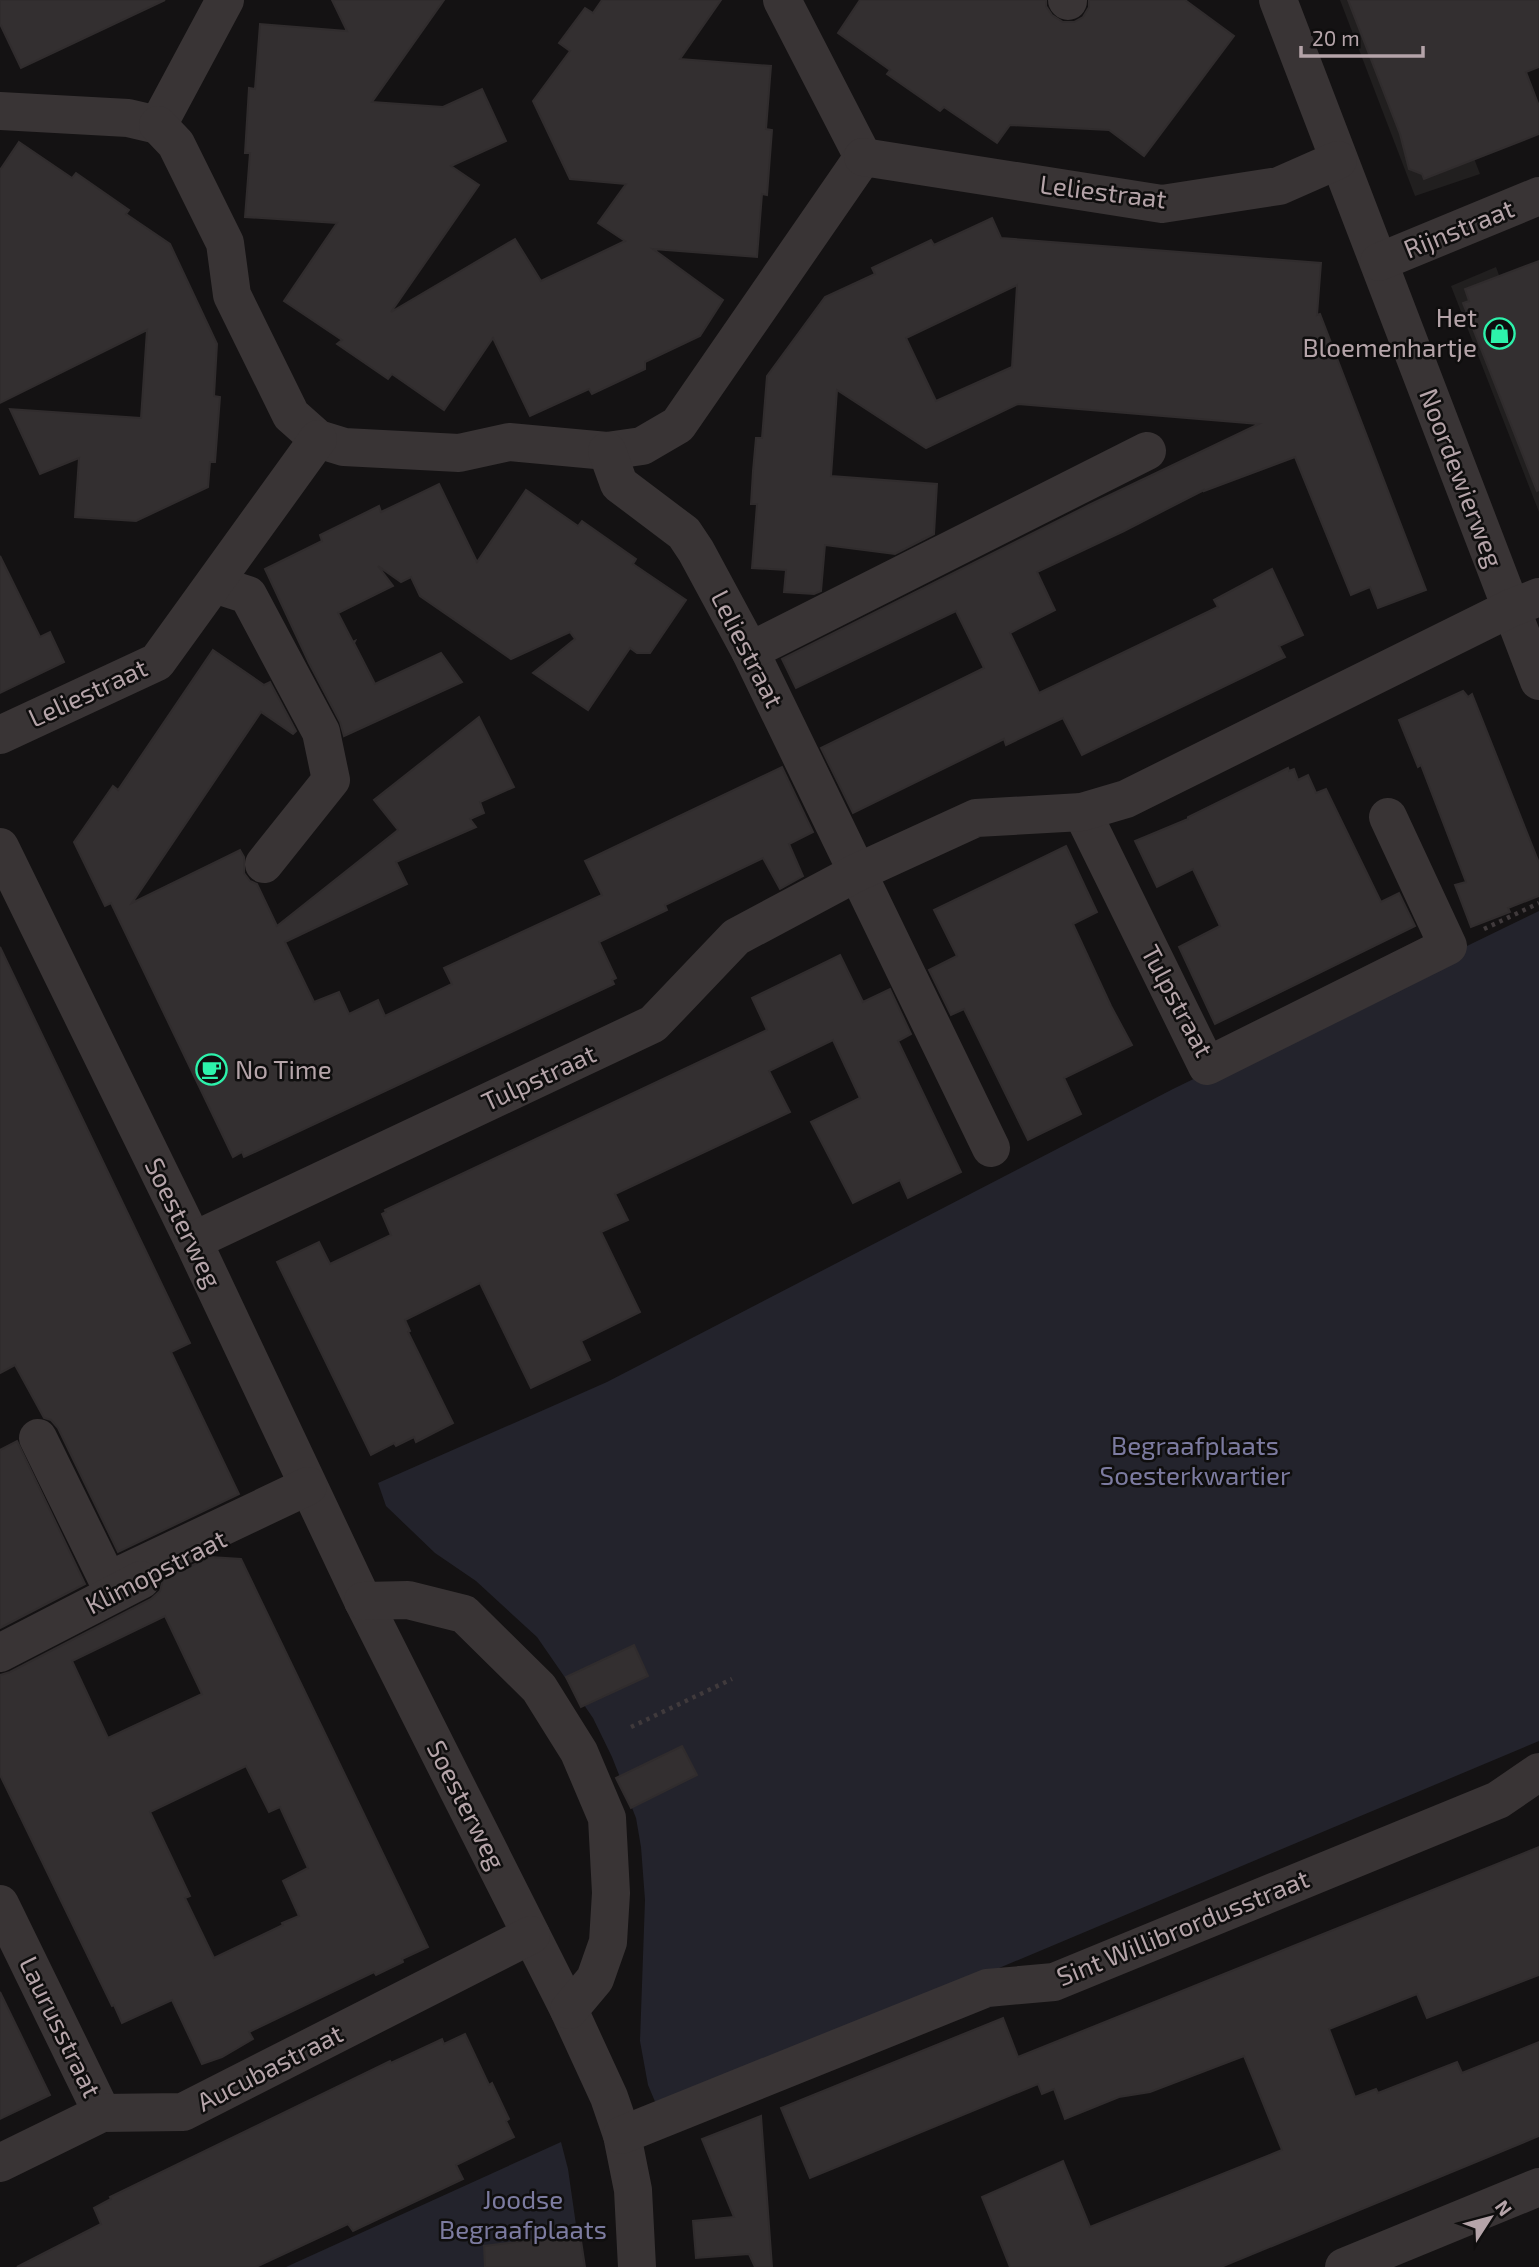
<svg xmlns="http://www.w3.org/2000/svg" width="1539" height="2267" font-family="'Exo 2',sans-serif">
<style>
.built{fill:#211f1f}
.green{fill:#23232c}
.building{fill:#332f30;stroke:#302c2d;stroke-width:2;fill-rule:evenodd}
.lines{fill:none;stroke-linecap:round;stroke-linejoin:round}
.path{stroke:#403a3c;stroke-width:4.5;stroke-dasharray:3.5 5;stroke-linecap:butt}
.minor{stroke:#393435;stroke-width:38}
.labels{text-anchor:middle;stroke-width:5;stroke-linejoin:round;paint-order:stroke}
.street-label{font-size:26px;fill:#b5a4a9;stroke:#0f0e0e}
.poi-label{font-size:26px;fill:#b5a4a9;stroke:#0f0e0e;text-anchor:end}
.park-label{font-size:26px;fill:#7c7ba0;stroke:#0f0e0e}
</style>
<rect width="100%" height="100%" fill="#141213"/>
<g class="built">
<path d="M1340 0H1414L1480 174 1415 196Z"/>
<path d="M1496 267 1539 383V512L1451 286Z"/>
</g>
<g class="green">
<path d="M1539 911V1741L659 2111 648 2085 640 2041 645 1900 641 1847 636 1818 612 1757 593 1718 537 1637 476 1581 435 1553 386 1506 378 1483 607 1382 1173 1089Z"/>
<path d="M561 2142 568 2169 582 2267H286Z"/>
</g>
<g class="building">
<path d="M0 0H165L21 68 0 24Z"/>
<path d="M332 0H444L372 102 443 107 482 89 506 141 451 166 479 185 391 312 515 239 541 281 625 241 598 223 626 184 570 179 533 101 570 51 559 43 585 8 593 13 602 0H721L680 59 771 66 766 129 772 130 767 195 762 194 757 257 653 249 723 300 700 336 645 362V369L592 394 589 389 530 416 493 338 444 410 392 374 388 379 337 344 342 340 284 301 337 223 245 217 250 153H245L249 88 255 89 260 24 347 31Z"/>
<path d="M860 0H1046V6L1052 15 1063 22H1074L1083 17 1089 7V0H1185L1234 36 1144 156 1109 130 1010 125 997 143 944 107 940 111 887 74 890 70 838 33Z"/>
<path d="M1348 0H1539V67L1526 72 1539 106V134L1424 179 1422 174 1409 169 1400 134Z"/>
<path d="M19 142 72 178 76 173 129 210 126 214 170 244 217 344 214 396 220 397 215 462H210L208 487 136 521 75 517 79 458 40 474 10 409 141 418 147 330 0 403V170Z"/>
<path d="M992 218 1001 238 1321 263 1317 315 1320 314 1426 590 1378 608 1370 587 1351 595 1295 457 1204 491V490L1124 531 1037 572 1055 610 1010 633 1039 693 1218 607 1214 600 1272 569 1303 635 1279 646 1285 657 1082 755 1063 718 1006 745 1004 739 853 813 821 748 984 668 956 611 796 688 782 659 1089 505 1259 424 1018 404 926 448 837 390 831 476 937 484 934 534 895 554 825 545 821 591 814 594 784 592 786 570 752 568 757 504H751L753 471 756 438H762L767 376 825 297 875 274 872 268 931 240 934 245ZM1017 285 1012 367 936 401 906 338Z"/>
<path d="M1539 261V490L1537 491 1463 303 1469 301 1465 289Z"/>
<path d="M439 484 477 562 526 490 578 526 582 521 636 559 633 564 686 600 650 653H637L630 648 588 710 533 673 575 639 570 632 511 659 420 596 411 577 401 582 378 566 393 586 338 613 353 642 355 641 354 643 375 684 441 653 462 682 344 736 340 722 309 663 265 569 322 541 320 535 379 506 381 512Z"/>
<path d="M0 556 40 637 50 632 64 662 0 693Z"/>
<path d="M213 650 264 685 270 682 296 731 293 734 261 712 132 903 240 850 244 857V873L250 881 257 884 277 926 398 830 374 800 479 717 514 787 480 802 484 813 470 819 476 827 396 862 407 884 285 942 314 1002 339 992 349 1014 378 1000 385 1016 452 984 444 968 602 895 585 861 782 767 813 832 789 844 803 876 780 889 763 858 665 905 667 910 599 942 616 978 612 980 614 984 244 1157 242 1152 233 1157 111 903 105 906 74 842 113 786 118 790Z"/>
<path d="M1463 691 1468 697 1472 694 1539 863V896L1508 908 1510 912 1471 927 1455 885 1466 882 1421 765 1418 767 1399 720Z"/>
<path d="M1288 768 1289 771 1294 769 1298 780 1308 775 1316 793 1326 789 1381 902 1399 893 1415 926 1215 1024 1179 947 1220 926 1193 869 1157 887 1135 841 1188 819V817Z"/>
<path d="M1066 846 1097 912 1073 924 1111 1006 1132 1045 1064 1078 1081 1114 1028 1140 964 1009 951 1015 929 970 957 956 934 910Z"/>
<path d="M0 947 190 1343 171 1352 239 1494 118 1552 58 1428 51 1420 44 1418 15 1365 0 1373Z"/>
<path d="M840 955 863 1002 890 989 911 1034 898 1041 961 1172 908 1198 900 1180 853 1203 811 1122 860 1098 833 1040 769 1071 790 1112 615 1194 628 1220 601 1232 640 1312 581 1341 590 1360 531 1388 480 1283 405 1320 410 1331 408 1332 453 1423 416 1442 414 1437 396 1446 394 1443 371 1455 277 1262 319 1242 330 1264 391 1235 382 1214 386 1212 385 1210 767 1030 752 998Z"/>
<path d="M17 1441 85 1584 0 1628V1450Z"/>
<path d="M210 1557 241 1559 428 1947 402 1959 403 1962 376 1975 374 1972 249 2032 253 2039 222 2057 202 2064 172 2000 122 2023 114 2005 112 2006 0 1775V1675L10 1672 151 1599 160 1591 163 1579ZM165 1616 202 1694 108 1738 72 1661ZM246 1766 269 1812 280 1807 308 1868 283 1881 299 1916 282 1923 283 1925 214 1958 185 1898 190 1896 150 1812Z"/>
<path d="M634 1645 648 1676 581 1707 566 1677Z"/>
<path d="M682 1746 697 1775 631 1808 616 1778Z"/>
<path d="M1539 1847V1975L1427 2018 1417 1994 1329 2029 1355 2097 1376 2089 1378 2093 1457 2062 1462 2073 1539 2042V2136L1221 2267H1010L982 2197 1063 2161 1090 2227 1282 2150 1244 2056 1150 2092 1119 2097 1065 2119 1054 2089 1042 2094 1038 2084 810 2178 781 2108 1003 2018 1018 2057Z"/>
<path d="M0 1992 50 2095 0 2119Z"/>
<path d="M465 2034 489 2085 492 2083 509 2119 506 2121 514 2137 456 2165 463 2179 353 2231 348 2224 256 2267H17L101 2224 94 2208 111 2199 110 2197 390 2061 391 2063 442 2039 444 2044Z"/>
<path d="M761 2116 772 2267H755L749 2254 696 2258 693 2221 734 2217 702 2139Z"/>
<path d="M580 2234 585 2267H485L484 2246Z"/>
</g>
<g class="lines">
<g class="path">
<path d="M1484 929 1539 903"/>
<path d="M631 1727 732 1679"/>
</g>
<g class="minor">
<path d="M782 0 863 157"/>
<path d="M1067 0 1068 1"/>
<path d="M1278 0 1539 681"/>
<path d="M0 111 128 118 158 125 225 0"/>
<path d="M158 125 176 144 225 243 232 295 291 415 318 439 344 447 459 453 509 442 607 451 642 446 678 425 863 157"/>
<path d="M863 157 1162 204 1279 186 1338 160"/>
<path d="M1379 262 1539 196"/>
<path d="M607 451 619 484 684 533 696 551 750 651 991 1148"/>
<path d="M214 584 248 595 321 732 331 780 264 864"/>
<path d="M750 651 1147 451"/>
<path d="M0 735 157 662 318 439"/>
<path d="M1082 812 1207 1066 1448 946 1388 817"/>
<path d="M0 847 193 1241 363 1601 569 2010 609 2097 622 2135 633 2190 637 2267"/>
<path d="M193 1241 653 1024 736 937 856 873 976 818 1082 812 1126 799 1511 608 1539 597"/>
<path d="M38 1438 108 1581 308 1486"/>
<path d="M363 1601 408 1600 464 1614 539 1688 579 1752 607 1818 611 1893 608 1942 595 1979 569 2010"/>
<path d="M0 1653 141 1580"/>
<path d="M0 1904 102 2113"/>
<path d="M622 2135 987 1988 1054 1982 1498 1800 1539 1772"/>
<path d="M0 2163 102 2113 183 2112 531 1935"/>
<path d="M1344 2267 1539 2187"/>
</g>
</g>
<defs>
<symbol id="shop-ring" viewBox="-11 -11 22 22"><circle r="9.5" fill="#0f0e0e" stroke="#2df2ab" stroke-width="1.5"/><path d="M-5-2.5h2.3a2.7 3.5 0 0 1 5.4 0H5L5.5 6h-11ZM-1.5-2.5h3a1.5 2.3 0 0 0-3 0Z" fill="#2df2ab"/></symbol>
<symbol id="cafe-ring" viewBox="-11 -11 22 22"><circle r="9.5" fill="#0f0e0e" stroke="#2df2ab" stroke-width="1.5"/><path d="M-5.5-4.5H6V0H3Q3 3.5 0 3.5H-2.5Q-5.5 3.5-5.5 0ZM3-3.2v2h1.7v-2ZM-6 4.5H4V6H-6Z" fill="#2df2ab"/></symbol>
</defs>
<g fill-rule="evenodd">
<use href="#shop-ring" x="1482" y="316" width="35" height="35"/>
<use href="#cafe-ring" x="194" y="1052" width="35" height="35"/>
</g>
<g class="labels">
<g class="street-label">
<text transform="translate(1103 192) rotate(7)" y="9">Leliestraat</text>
<text transform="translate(1459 229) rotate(-22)" y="9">Rijnstraat</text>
<text transform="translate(1461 478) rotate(69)" y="9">Noordewierweg</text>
<text transform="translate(747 649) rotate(63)" y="9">Leliestraat</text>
<text transform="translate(88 693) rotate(-25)" y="9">Leliestraat</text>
<text transform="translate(1177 1001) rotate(62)" y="9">Tulpstraat</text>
<text transform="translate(539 1078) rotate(-25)" y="9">Tulpstraat</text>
<text transform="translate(183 1223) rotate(64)" y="9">Soesterweg</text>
<text transform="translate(156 1572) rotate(-27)" y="9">Klimopstraat</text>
<text transform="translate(466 1805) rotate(63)" y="9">Soesterweg</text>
<text transform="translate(1183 1928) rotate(-22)" y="9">Sint Willibrordusstraat</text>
<text transform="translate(60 2027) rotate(64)" y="9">Laurusstraat</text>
<text transform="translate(270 2068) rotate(-27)" y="9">Aucubastraat</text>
</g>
<g class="poi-label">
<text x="1477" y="327">Het<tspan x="1477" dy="30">Bloemenhartje</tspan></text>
<text x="235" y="1079" text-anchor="start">No Time</text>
</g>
<g class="park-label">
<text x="1195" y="1455">Begraafplaats<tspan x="1195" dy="30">Soesterkwartier</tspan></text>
<text x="523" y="2209">Joodse<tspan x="523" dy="30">Begraafplaats</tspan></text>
</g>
</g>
<g transform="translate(1490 2218) rotate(54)" stroke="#0f0e0e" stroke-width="5" paint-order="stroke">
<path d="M0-5L12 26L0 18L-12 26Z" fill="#b5a4a9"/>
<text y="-10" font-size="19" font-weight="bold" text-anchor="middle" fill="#b5a4a9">N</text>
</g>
<path d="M1301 46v10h122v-10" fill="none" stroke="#b5a4a9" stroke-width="3.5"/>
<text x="1312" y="46" font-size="21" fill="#b5a4a9" stroke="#0f0e0e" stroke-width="5" paint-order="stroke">20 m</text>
</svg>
